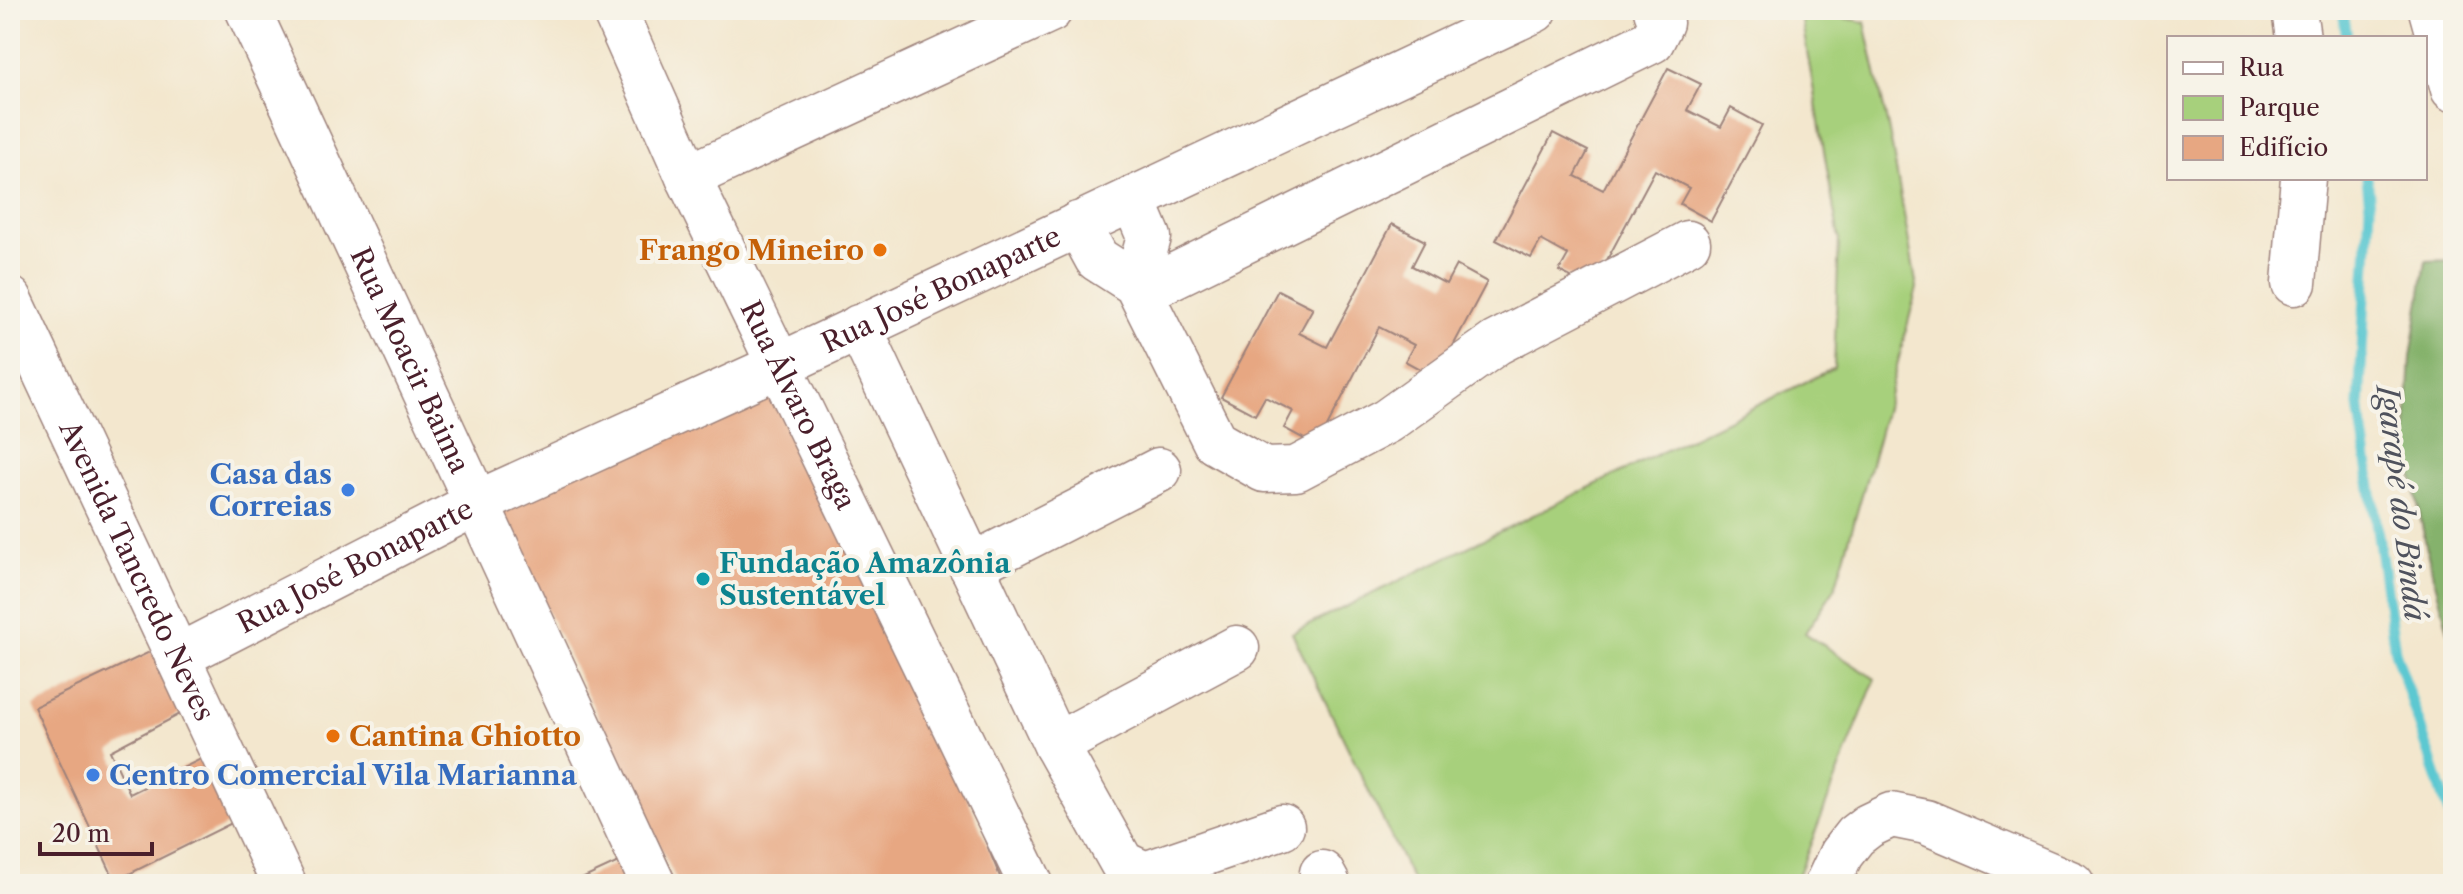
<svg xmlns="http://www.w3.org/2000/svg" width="2463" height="894" font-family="'Libre Caslon Text',serif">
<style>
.green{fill:#a7d07c;stroke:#787854;stroke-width:2}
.forest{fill:#85b26c;stroke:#68684c;stroke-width:2}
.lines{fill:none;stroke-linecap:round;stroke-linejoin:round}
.stream{stroke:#5bc8d1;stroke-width:11}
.building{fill:#e7a782}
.minor-casing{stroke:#9e837c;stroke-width:47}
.major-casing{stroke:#9e837c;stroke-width:47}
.minor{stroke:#fff;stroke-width:44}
.major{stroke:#fff;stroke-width:44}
.food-dot{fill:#e8710a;stroke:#f7f3e8;stroke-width:3}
.shop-dot{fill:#3f7fe0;stroke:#f7f3e8;stroke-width:3}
.culture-dot{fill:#0f9aa8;stroke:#f7f3e8;stroke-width:3}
.labels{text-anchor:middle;stroke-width:8;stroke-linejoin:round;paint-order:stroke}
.food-label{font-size:28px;font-weight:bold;fill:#c56008;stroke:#f7f3e8;text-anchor:end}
.street-label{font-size:28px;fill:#4a1f2b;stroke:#f7f3e8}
.shop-label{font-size:28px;font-weight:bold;fill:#366cbe;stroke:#f7f3e8;text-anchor:end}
.culture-label{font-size:28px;font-weight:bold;fill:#0d838f;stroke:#f7f3e8;text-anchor:start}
.water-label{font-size:30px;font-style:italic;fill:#4f525d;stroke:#f7f3e8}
</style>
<rect width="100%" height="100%" fill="#f7f3e8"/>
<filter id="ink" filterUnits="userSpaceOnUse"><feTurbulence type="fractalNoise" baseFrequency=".0125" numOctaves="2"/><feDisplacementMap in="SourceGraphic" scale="16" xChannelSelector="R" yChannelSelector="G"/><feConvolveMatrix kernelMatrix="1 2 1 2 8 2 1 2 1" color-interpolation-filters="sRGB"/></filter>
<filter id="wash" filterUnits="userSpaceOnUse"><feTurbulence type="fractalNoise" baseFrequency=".006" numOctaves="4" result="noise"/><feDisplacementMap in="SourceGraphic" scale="32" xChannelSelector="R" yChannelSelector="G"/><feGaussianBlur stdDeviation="1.8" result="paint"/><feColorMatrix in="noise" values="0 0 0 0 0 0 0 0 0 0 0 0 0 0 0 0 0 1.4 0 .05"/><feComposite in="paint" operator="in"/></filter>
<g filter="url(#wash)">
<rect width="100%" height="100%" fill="#f3e7ce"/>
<path class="green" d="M1800 10 1865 22 1891 141 1917 288 1878 439 1835 588 1805 633 1875 679 1797 879 1791 884H1414L1292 633 1834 368 1839 239Z"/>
<path class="forest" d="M2453 260V649L2428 556 2406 443 2411 357 2426 261Z"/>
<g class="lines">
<g class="stream">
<path d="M2343 10 2347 38"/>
<path d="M2367 178 2370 206 2359 406 2395 651 2453 825"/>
</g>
</g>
<g id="blocks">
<g class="building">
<path d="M1668 68 1701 84 1687 110 1721 127 1731 108 1762 125 1711 221 1680 204 1689 188 1655 170 1592 288 1559 271 1568 255 1541 240 1531 258 1496 240 1553 133 1588 151 1575 176 1603 190Z"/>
<path d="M1392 224 1425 241 1412 266 1446 284 1456 265 1487 282 1436 378 1405 361 1414 345 1379 327 1317 446 1284 428 1293 411 1265 397 1255 415 1221 397 1278 290 1313 308 1299 333 1327 347Z"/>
<path d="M786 377 907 650 1003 884H678L498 508Z"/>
<path d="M158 648 186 711 110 751 130 794 209 755 240 819 115 881 34 707Z"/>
<path d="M627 858 639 884H571Z"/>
</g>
</g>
</g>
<g filter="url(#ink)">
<use href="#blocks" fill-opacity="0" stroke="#9e837c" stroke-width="2"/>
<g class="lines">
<defs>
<g id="minor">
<path id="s1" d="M248 10 653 884"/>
<path d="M2294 10 2298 38"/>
<path d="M2431 10 2453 89"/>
<path d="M688 177 1050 10"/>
<path d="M1133 199 1149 237 1136 284"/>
<path d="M1078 224 1097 259 1136 284 1215 442 1264 470 1296 469 1387 421 1496 343 1688 243"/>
<path d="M2294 283 2303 178"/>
<path d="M1141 292 1652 41 1661 23 1656 10"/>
<path d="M859 327 1056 745 1122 863 1145 874 1282 827"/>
<path d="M971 566 1159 470"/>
<path id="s2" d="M177 657 477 503 780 365 1535 10"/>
<path d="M1056 745 1237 648"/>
<path d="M1322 873 1328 884"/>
<path d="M1827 884 1841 854 1855 836 1868 826 1891 815 1926 822 2072 884"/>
</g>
<g id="major">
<path id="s3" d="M614 10 688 177 1031 884"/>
<path id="s4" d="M10 299 284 884"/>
</g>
</defs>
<use href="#minor" class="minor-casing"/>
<use href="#major" class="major-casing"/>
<use href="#minor" class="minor"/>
<use href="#major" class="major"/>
</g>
</g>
<g class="food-dot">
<circle cx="880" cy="250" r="8"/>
<circle cx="333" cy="736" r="8"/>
</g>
<g class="shop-dot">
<circle cx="348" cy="490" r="8"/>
<circle cx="93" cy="775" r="8"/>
</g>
<circle class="culture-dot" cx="703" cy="579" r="8"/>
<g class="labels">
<g class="food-label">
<text x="864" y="260">Frango Mineiro</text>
<text x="349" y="746" text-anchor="start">Cantina Ghiotto</text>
</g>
<g class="street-label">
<text dy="10" stroke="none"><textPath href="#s2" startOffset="848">Rua José Bonaparte</textPath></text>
<text dy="10" stroke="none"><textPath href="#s1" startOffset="386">Rua Moacir Baima</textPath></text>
<text dy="10" stroke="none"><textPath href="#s3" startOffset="436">Rua Álvaro Braga</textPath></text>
<text dy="10" stroke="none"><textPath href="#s2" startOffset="200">Rua José Bonaparte</textPath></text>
<text dy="10" stroke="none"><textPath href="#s4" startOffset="300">Avenida Tancredo Neves</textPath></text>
</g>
<g class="shop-label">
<text x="332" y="484">Casa das<tspan x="332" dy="32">Correias</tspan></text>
<text x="109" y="785" text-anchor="start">Centro Comercial Vila Marianna</text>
</g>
<g class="culture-label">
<text x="719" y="573">Fundação Amazônia<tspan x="719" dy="32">Sustentável</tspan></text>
</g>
<g class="water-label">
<text transform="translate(2401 503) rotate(83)" y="10">Igarapé do Bindá</text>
</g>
</g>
<rect width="2463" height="894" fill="none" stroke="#f7f3e8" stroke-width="40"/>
<rect x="2167" y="36" width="260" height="144" fill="#f7f3e8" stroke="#b29e9c" stroke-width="2"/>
<rect x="2183" y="62" width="40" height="12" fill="#ffffff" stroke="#b29e9c" stroke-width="2"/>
<text x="2239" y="76" font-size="24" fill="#4a1f2b">Rua</text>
<rect x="2183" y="96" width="40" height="24" fill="#a7d07c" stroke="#b29e9c" stroke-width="2"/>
<text x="2239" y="116" font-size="24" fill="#4a1f2b">Parque</text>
<rect x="2183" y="136" width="40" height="24" fill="#e7a782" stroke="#b29e9c" stroke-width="2"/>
<text x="2239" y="156" font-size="24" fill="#4a1f2b">Edifício</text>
<path d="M40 842v12h112v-12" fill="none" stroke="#4a1f2b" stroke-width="4"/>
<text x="52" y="842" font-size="24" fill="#4a1f2b" stroke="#f7f3e8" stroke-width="6" paint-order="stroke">20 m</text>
</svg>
